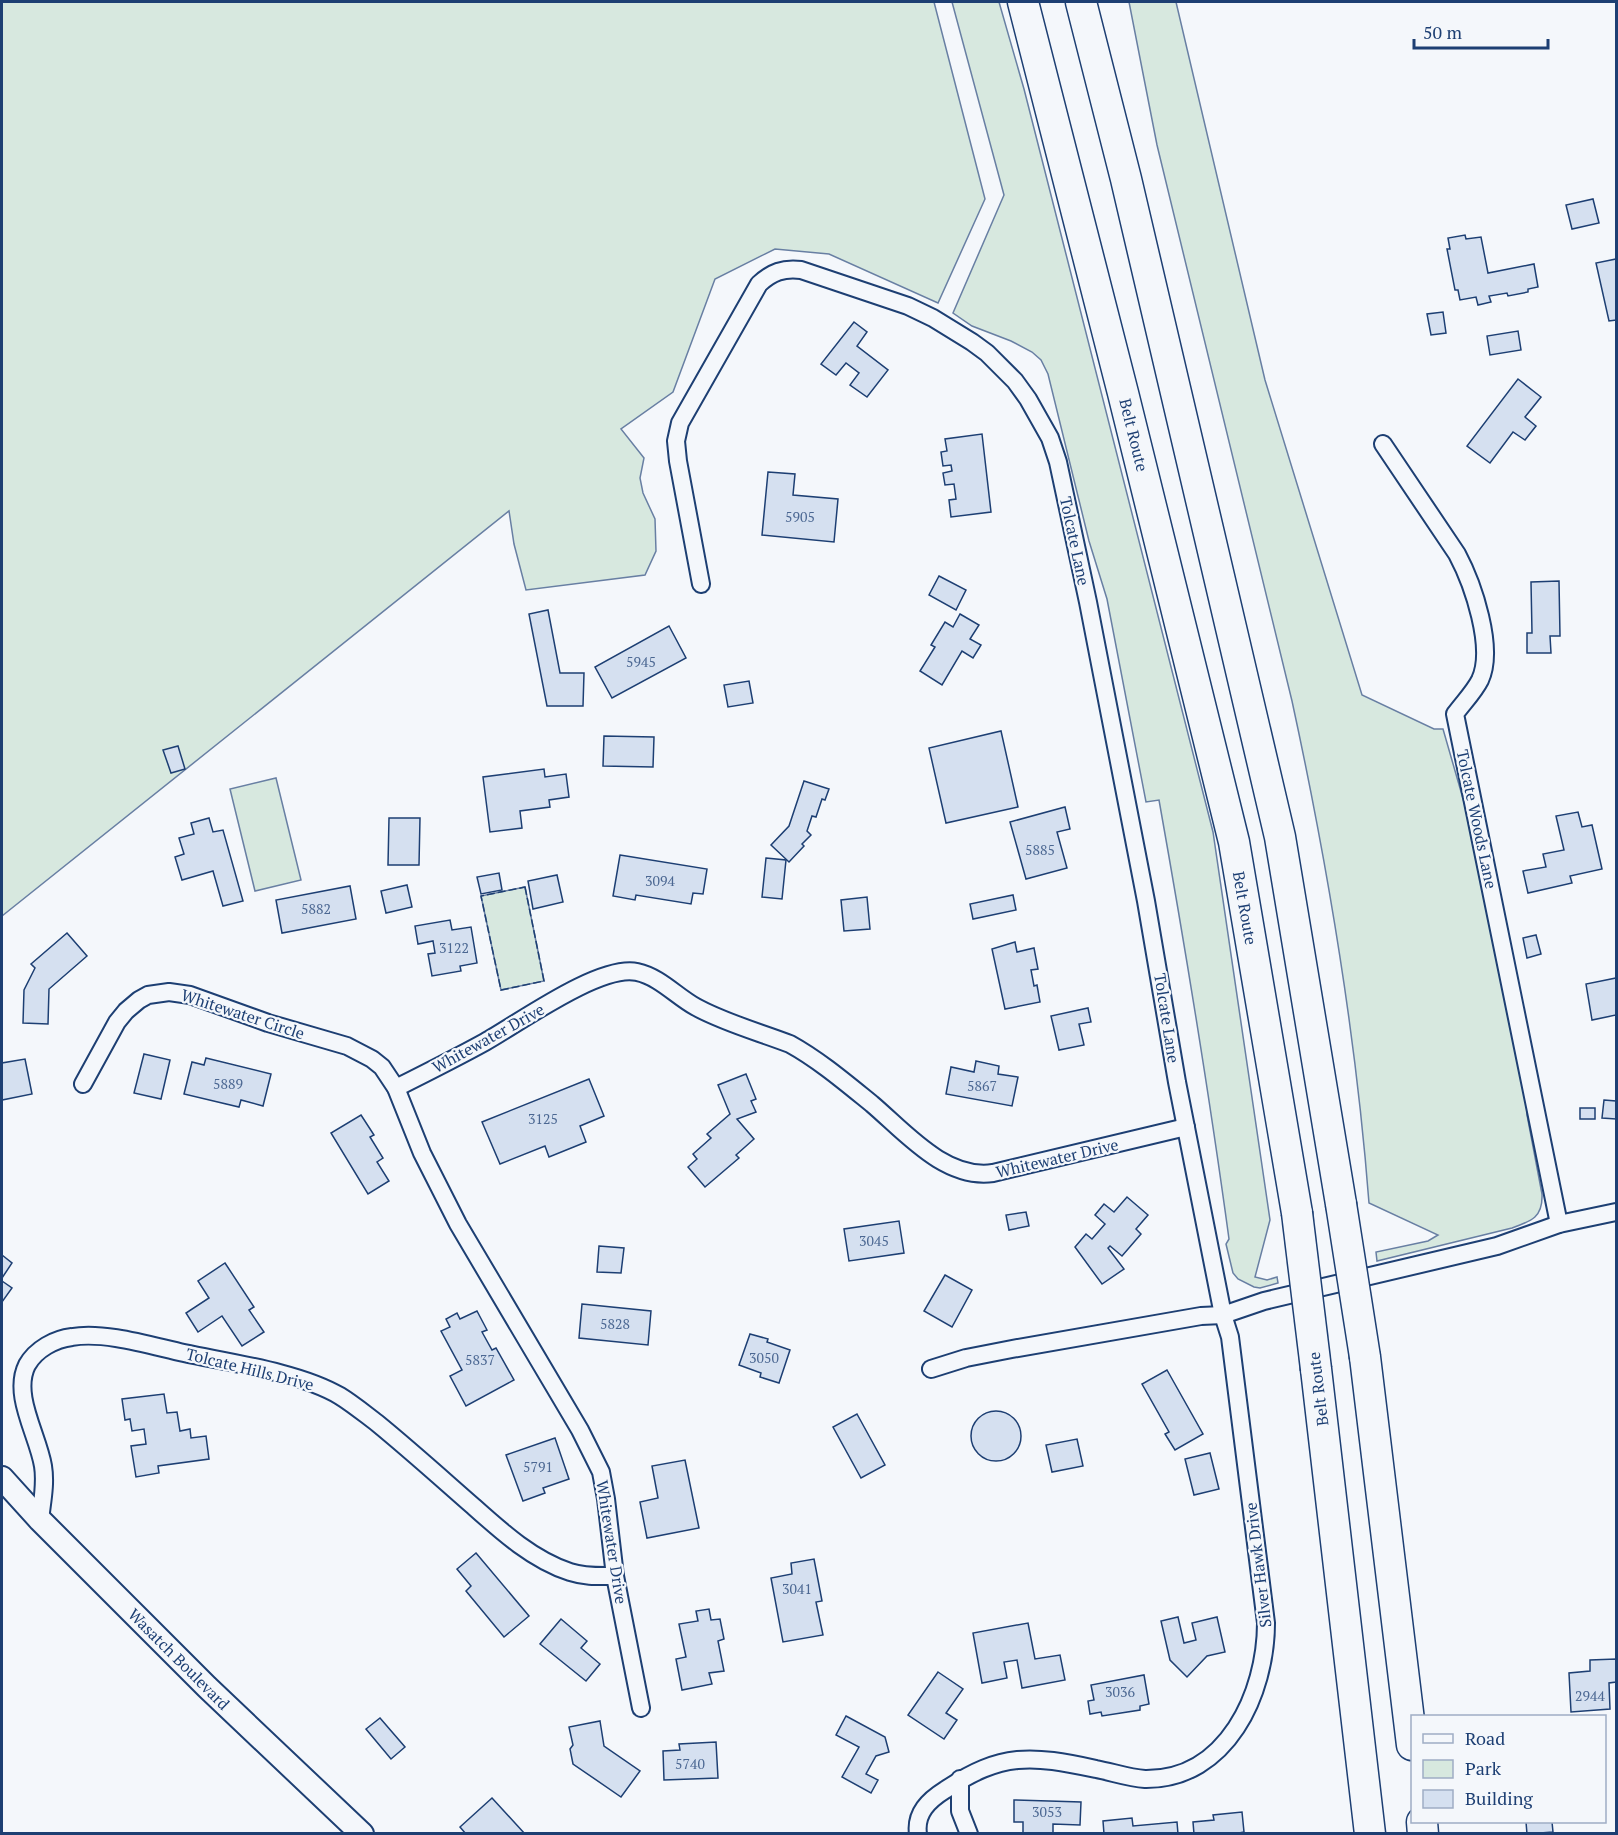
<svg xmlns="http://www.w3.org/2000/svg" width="1618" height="1835" font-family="'PT Serif',serif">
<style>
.green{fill:#d7e8df;stroke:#687fa3;stroke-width:1.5}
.building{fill:#d5e0f0;stroke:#1d3f73;stroke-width:1.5}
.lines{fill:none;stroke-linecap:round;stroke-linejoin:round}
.street-casing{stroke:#1d3f73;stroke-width:20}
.secondary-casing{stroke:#1d3f73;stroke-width:26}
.highway-casing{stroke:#1d3f73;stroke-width:33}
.street{stroke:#f4f7fb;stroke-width:16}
.secondary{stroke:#f4f7fb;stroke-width:22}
.highway{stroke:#f4f7fb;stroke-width:30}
.highway-bridge-casing{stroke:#1d3f73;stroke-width:33;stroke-linecap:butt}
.highway-bridge{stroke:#f4f7fb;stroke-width:30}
.fence{stroke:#1d3f73;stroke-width:1.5;stroke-dasharray:8 3;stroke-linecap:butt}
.labels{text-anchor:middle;stroke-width:4.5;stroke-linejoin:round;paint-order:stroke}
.number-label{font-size:14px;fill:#4b6792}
.street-label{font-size:16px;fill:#1d3f73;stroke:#f4f7fb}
</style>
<rect width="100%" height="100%" fill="#f4f7fb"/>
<g class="green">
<path d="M2 2H934L985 199 938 303 829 254 775 249 715 279 673 392 621 429 644 458 640 478 643 493 655 519 656 551 645 575 526 590 514 544 509 511 2 916Z"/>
<path d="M952 2H999L1024 89 1213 832 1270 1220 1255 1277 1267 1280 1277 1277 1278 1283 1260 1288 1254 1287 1238 1279 1233 1273 1226 1244 1229 1239C1209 1092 1185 946 1159 800L1146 802 1107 599 1089 541 1048 374 1041 360 1032 352 1011 341 972 326 953 313 1004 195Z"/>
<path d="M1129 2H1176L1265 380 1362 695 1434 729H1443L1470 823 1526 1094 1527 1115 1542 1194C1543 1217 1532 1221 1512 1228L1377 1261 1376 1252 1428 1241 1438 1235 1369 1203C1356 1034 1328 867 1292 701L1157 145Z"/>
<path d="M276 778 301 880 255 891 230 789Z"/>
<path d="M525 887 544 981 501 990 481 896Z"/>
</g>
<g class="building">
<path d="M1593 199 1599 223 1572 229 1566 205Z"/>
<path d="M1465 235 1466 239 1481 237 1488 273 1534 264 1538 287 1528 289V292L1508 296 1507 293 1489 296 1491 302 1478 305 1476 297 1460 300 1458 290H1455L1447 249H1450L1448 238Z"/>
<path d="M1616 259V320L1609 321 1596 263Z"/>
<path d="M1443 312 1446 333 1431 335 1427 314Z"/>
<path d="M854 322 867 332 857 346 888 370 867 397 850 385 859 373 846 363 836 375 821 364Z"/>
<path d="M1518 331 1521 350 1490 355 1487 336Z"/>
<path d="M1518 379 1541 397 1525 417 1536 426 1525 440 1513 432 1490 463 1467 446Z"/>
<path d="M982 434 991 512 951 517 949 500 956 499 954 484 945 485 943 473 952 471 951 465 943 466 941 452 947 451 945 439Z"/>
<path d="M768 472 795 474 793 495 838 499 834 542 762 535Z"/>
<path d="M939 576 966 590 956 610 929 595Z"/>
<path d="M1559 581 1560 636H1550L1551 653H1527V633H1532L1531 582Z"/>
<path d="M548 610 560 673H584L583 706H547L529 614Z"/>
<path d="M960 614 979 625 970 639 981 645 973 658 962 651 942 685 920 671 935 647 931 645 945 622 953 627Z"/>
<path d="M669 626 686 658 612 698 595 667Z"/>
<path d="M749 681 753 703 728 707 724 685Z"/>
<path d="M1001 731 1018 807 946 823 929 748Z"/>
<path d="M604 736 654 737 653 767 603 766Z"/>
<path d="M178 746 185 769 171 773 163 750Z"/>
<path d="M544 769 545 777 566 774 569 797 549 800 550 807 520 811 522 828 490 832 483 777Z"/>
<path d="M804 781 829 789 825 800 822 799 816 817 812 816 807 831 811 835 802 844 804 846 789 862 771 845 789 826Z"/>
<path d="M1065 807 1070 829 1057 832 1067 868 1026 879 1010 822Z"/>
<path d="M1578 812 1582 827 1592 825 1602 869 1570 876 1572 883 1528 893 1523 871 1546 867 1543 854 1564 850 1556 816Z"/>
<path d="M209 818 213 832 223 830 243 901 223 906 213 871 182 880 175 857 184 854 179 838 194 834 191 823Z"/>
<path d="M389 818H420L419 865H388Z"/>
<path d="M620 855 707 869 703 894 693 893 691 904 636 895 635 900 613 896Z"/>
<path d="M766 858 786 860 782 899 762 897Z"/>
<path d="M499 873 502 890 481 894 477 877Z"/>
<path d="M557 875 563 902 533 909 528 881Z"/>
<path d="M407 885 412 907 386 913 381 891Z"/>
<path d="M350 886 356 919 282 933 276 900Z"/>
<path d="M1013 895 1016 910 973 919 970 904Z"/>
<path d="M867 897 870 929 844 931 841 900Z"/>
<path d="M450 920 452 930 471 927 477 963 460 966 461 971 432 976 428 954 435 953 433 941 418 944 415 926Z"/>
<path d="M67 933 87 956 49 989 48 1024 23 1023 24 990 35 968 31 964Z"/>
<path d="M1536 935 1541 954 1527 958 1523 938Z"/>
<path d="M1015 942 1017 952 1034 948 1038 969 1031 970 1034 986 1037 985 1040 1002 1005 1009 992 949Z"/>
<path d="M1616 978V1015L1592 1020 1586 984Z"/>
<path d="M1088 1008 1091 1022 1079 1024 1084 1045 1059 1050 1051 1016Z"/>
<path d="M144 1054 170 1060 161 1099 134 1093Z"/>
<path d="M206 1058 271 1074 263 1106 241 1100 239 1107 184 1094 192 1062 204 1065Z"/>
<path d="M25 1059 32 1094 2 1100V1063Z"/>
<path d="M976 1061 999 1066 998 1074 1018 1077 1012 1106 946 1094 951 1067 974 1072Z"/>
<path d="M746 1074 756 1099 751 1101 756 1112 737 1119 754 1139 736 1155 739 1158 705 1187 688 1167 697 1159 693 1154 711 1138 707 1134 730 1114 718 1085Z"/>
<path d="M589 1079 604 1116 580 1126 586 1142 549 1157 545 1146 500 1164 482 1122Z"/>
<path d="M1604 1100 1616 1101V1119L1602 1118Z"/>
<rect x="1580" y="1108" width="15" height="11"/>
<path d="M361 1115 374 1135 370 1137 383 1158 377 1162 389 1181 368 1194 331 1133Z"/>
<path d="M1127 1197 1148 1215 1136 1229 1141 1234 1122 1256 1110 1246 1108 1248 1124 1269 1102 1284 1075 1247 1086 1234 1092 1239 1105 1224 1095 1215 1104 1204 1114 1212Z"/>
<path d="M1026 1212 1029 1226 1009 1230 1006 1215Z"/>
<path d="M899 1221 904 1253 849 1261 844 1229Z"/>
<path d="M599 1246 624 1248 621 1273 597 1272Z"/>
<path d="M2 1255 12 1263 2 1278Z"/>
<path d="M225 1263 254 1307 249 1310 264 1332 242 1346 222 1316 198 1332 186 1313 209 1298 198 1281Z"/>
<path d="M945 1275 972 1290 952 1327 924 1311Z"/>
<path d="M2 1281 12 1288 2 1302Z"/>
<path d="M582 1304 651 1311 648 1345 579 1338Z"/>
<path d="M477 1311 487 1330 482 1332 492 1350 496 1348 514 1380 466 1406 450 1376 462 1370 441 1331 450 1327 446 1319 457 1313 460 1319Z"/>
<path d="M750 1334 768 1339 767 1342 790 1350 779 1383 760 1377 761 1373 739 1365Z"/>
<path d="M1167 1370 1203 1434 1175 1450 1165 1434 1169 1432 1142 1384Z"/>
<path d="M164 1394 167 1413 177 1412 180 1431 190 1429 191 1438 206 1436 209 1459 158 1466 159 1473 136 1477 131 1446 146 1444 144 1429 132 1431 130 1419 125 1420 122 1399Z"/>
<circle cx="996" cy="1436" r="25"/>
<path d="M857 1414 885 1465 861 1478 833 1427Z"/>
<path d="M555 1438 569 1479 543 1488 545 1493 523 1501 506 1455Z"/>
<path d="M1077 1439 1083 1466 1052 1472 1046 1445Z"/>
<path d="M1210 1453 1219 1489 1194 1495 1185 1459Z"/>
<path d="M685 1460 699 1528 647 1538 640 1502 658 1498 652 1466Z"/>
<path d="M476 1553 529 1616 504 1637 466 1591 471 1586 457 1569Z"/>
<path d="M814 1559 822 1601 816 1602 823 1635 783 1642 771 1578 792 1574 791 1563Z"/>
<path d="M709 1609 711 1620 720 1619 724 1639 718 1641 724 1671 709 1673 712 1684 682 1690 676 1659 686 1657 679 1624 698 1621 696 1611Z"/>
<path d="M1178 1617 1184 1643 1196 1640 1192 1623 1217 1617 1225 1652 1207 1656 1187 1677 1170 1660 1161 1621Z"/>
<path d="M561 1619 587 1641 581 1648 600 1664 586 1681 540 1644Z"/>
<path d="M1028 1623 1035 1659 1060 1655 1065 1680 1022 1688 1017 1660 1004 1662 1007 1678 982 1683 973 1633Z"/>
<path d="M1616 1659V1682L1609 1683 1610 1709 1571 1712 1569 1673 1590 1671V1660Z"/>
<path d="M938 1672 963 1689 946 1713 957 1720 944 1739 908 1715Z"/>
<path d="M1144 1675 1149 1704 1140 1706V1710L1102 1716 1101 1712 1090 1714 1088 1701 1094 1700 1091 1685Z"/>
<path d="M846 1716 885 1737 889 1752 876 1756 866 1774 878 1780 871 1793 842 1777 859 1747 836 1735Z"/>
<path d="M380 1718 405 1747 391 1759 366 1729Z"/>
<path d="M600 1721 604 1746 640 1771 621 1797 573 1764 570 1749 573 1745 569 1727Z"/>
<path d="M716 1742 718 1778 664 1780 663 1751 680 1750 679 1744Z"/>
<path d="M492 1798 525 1834H466L460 1827Z"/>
<path d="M1014 1800 1081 1802 1080 1825 1053 1824V1834H1023V1822H1014Z"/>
<path d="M1242 1812 1244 1832 1234 1834H1194L1193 1822 1214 1820 1213 1815Z"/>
<path d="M1132 1818 1133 1826 1177 1822 1178 1834H1104L1103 1821Z"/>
<path d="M1526 1822H1552L1553 1832 1527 1834Z"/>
</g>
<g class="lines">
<defs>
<g id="street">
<path d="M1383 444 1457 554C1473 584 1495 648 1480 680 1474 692 1463 703 1455 714L1559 1224"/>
<path d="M701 584 678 461 676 441 680 423 759 284C772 272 783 268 801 270L908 306 933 318 972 342 987 353 1015 381 1028 399 1050 438 1058 462 1088 602 1146 901 1177 1082 1223 1315 1230 1337 1266 1623C1266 1693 1227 1780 1145 1779 1129 1778 1112 1772 1096 1769 1031 1755 1002 1752 945 1790 929 1800 915 1813 918 1834"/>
<path d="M83 1084 117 1022 126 1011 139 1000 148 995 169 992 190 995 268 1023 347 1046 372 1059 382 1067 396 1088 422 1153 458 1224 580 1430 601 1472 606 1499 615 1576 641 1708"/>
<path d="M396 1088C426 1073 456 1058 485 1042 519 1023 600 964 637 972 660 977 676 996 696 1007 725 1023 759 1032 790 1044 819 1060 846 1083 872 1104 905 1132 945 1180 993 1173L1186 1127"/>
<path d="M931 1369 966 1358 1012 1349 1201 1316 1223 1315 1264 1301 1497 1246 1559 1224 1616 1212"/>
<path d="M40 1520C42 1502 46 1484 43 1466 38 1435 12 1395 27 1365 36 1349 55 1339 72 1337 104 1331 152 1346 184 1353 231 1363 299 1372 340 1396 353 1404 365 1414 377 1423 410 1450 441 1478 473 1506 502 1532 533 1560 570 1572 585 1577 600 1576 615 1576"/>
<path d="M960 1779V1811L969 1834"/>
</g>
<path id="secondary" d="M2 1478 40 1520 207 1687 362 1834"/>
<g id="highway">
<path d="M1023 2 1123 393 1234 842 1297 1213"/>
<path d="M1081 2 1126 179 1280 837 1341 1204"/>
<path d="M1365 1357 1412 1745"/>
<path d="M1316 1369 1370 1834"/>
<path d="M1422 1822 1423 1834"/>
</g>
</defs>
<use href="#street" class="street-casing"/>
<use href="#secondary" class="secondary-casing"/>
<use href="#highway" class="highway-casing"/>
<use href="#street" class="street"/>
<use href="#secondary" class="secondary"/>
<use href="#highway" class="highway"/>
<defs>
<g id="highway-bridge">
<path d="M1341 1204 1365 1357"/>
<path d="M1297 1213 1316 1369"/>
</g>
</defs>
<use href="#highway-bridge" class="highway-bridge-casing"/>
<use href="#highway-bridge" class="highway-bridge"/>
<path class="fence" d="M525 887 544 981 501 990 481 896Z"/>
</g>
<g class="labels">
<g class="number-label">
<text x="800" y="522">5905</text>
<text x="641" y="667">5945</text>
<text x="1040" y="855">5885</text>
<text x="660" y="886">3094</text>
<text x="316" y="914">5882</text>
<text x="454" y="953">3122</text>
<text x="228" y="1089">5889</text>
<text x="982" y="1091">5867</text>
<text x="543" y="1124">3125</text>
<text x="874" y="1246">3045</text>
<text x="615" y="1329">5828</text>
<text x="764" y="1363">3050</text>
<text x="480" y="1365">5837</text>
<text x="538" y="1472">5791</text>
<text x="797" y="1594">3041</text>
<text x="1120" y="1697">3036</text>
<text x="1590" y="1701">2944</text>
<text x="690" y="1769">5740</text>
<text x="1047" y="1817">3053</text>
</g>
<g class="street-label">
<text transform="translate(1134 435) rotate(76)" y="6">Belt Route</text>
<text transform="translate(1075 541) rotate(78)" y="6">Tolcate Lane</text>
<text transform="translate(1477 819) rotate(78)" y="6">Tolcate Woods Lane</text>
<text transform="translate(1245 908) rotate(80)" y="6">Belt Route</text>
<text transform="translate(243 1014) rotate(18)" y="6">Whitewater Circle</text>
<text transform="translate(1167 1018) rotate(81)" y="6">Tolcate Lane</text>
<text transform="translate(488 1038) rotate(-29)" y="6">Whitewater Drive</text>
<text transform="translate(1057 1158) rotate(-13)" y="6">Whitewater Drive</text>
<text transform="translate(250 1369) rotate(14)" y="6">Tolcate Hills Drive</text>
<text transform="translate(1318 1389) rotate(-97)" y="6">Belt Route</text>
<text transform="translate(612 1542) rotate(81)" y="6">Whitewater Drive</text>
<text transform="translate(1258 1565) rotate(-97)" y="6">Silver Hawk Drive</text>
<text transform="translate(179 1659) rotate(45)" y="6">Wasatch Boulevard</text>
</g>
</g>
<rect width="1618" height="1835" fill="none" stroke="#1d3f73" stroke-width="6"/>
<rect x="1411" y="1715" width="195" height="108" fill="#f4f7fb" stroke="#9eadc5" stroke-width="1.5"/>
<rect x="1423" y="1734" width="30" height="9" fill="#f4f7fb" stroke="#9eadc5" stroke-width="1.5"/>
<text x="1465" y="1745" font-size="18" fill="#1d3f73">Road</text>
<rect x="1423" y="1760" width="30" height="18" fill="#d7e8df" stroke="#9eadc5" stroke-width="1.5"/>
<text x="1465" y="1775" font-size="18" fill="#1d3f73">Park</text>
<rect x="1423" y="1790" width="30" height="18" fill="#d5e0f0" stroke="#9eadc5" stroke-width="1.5"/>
<text x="1465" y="1805" font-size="18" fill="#1d3f73">Building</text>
<path d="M1414 39v9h134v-9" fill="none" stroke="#1d3f73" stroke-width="3"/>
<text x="1423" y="39" font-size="18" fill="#1d3f73" stroke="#f4f7fb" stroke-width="4.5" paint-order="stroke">50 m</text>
</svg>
